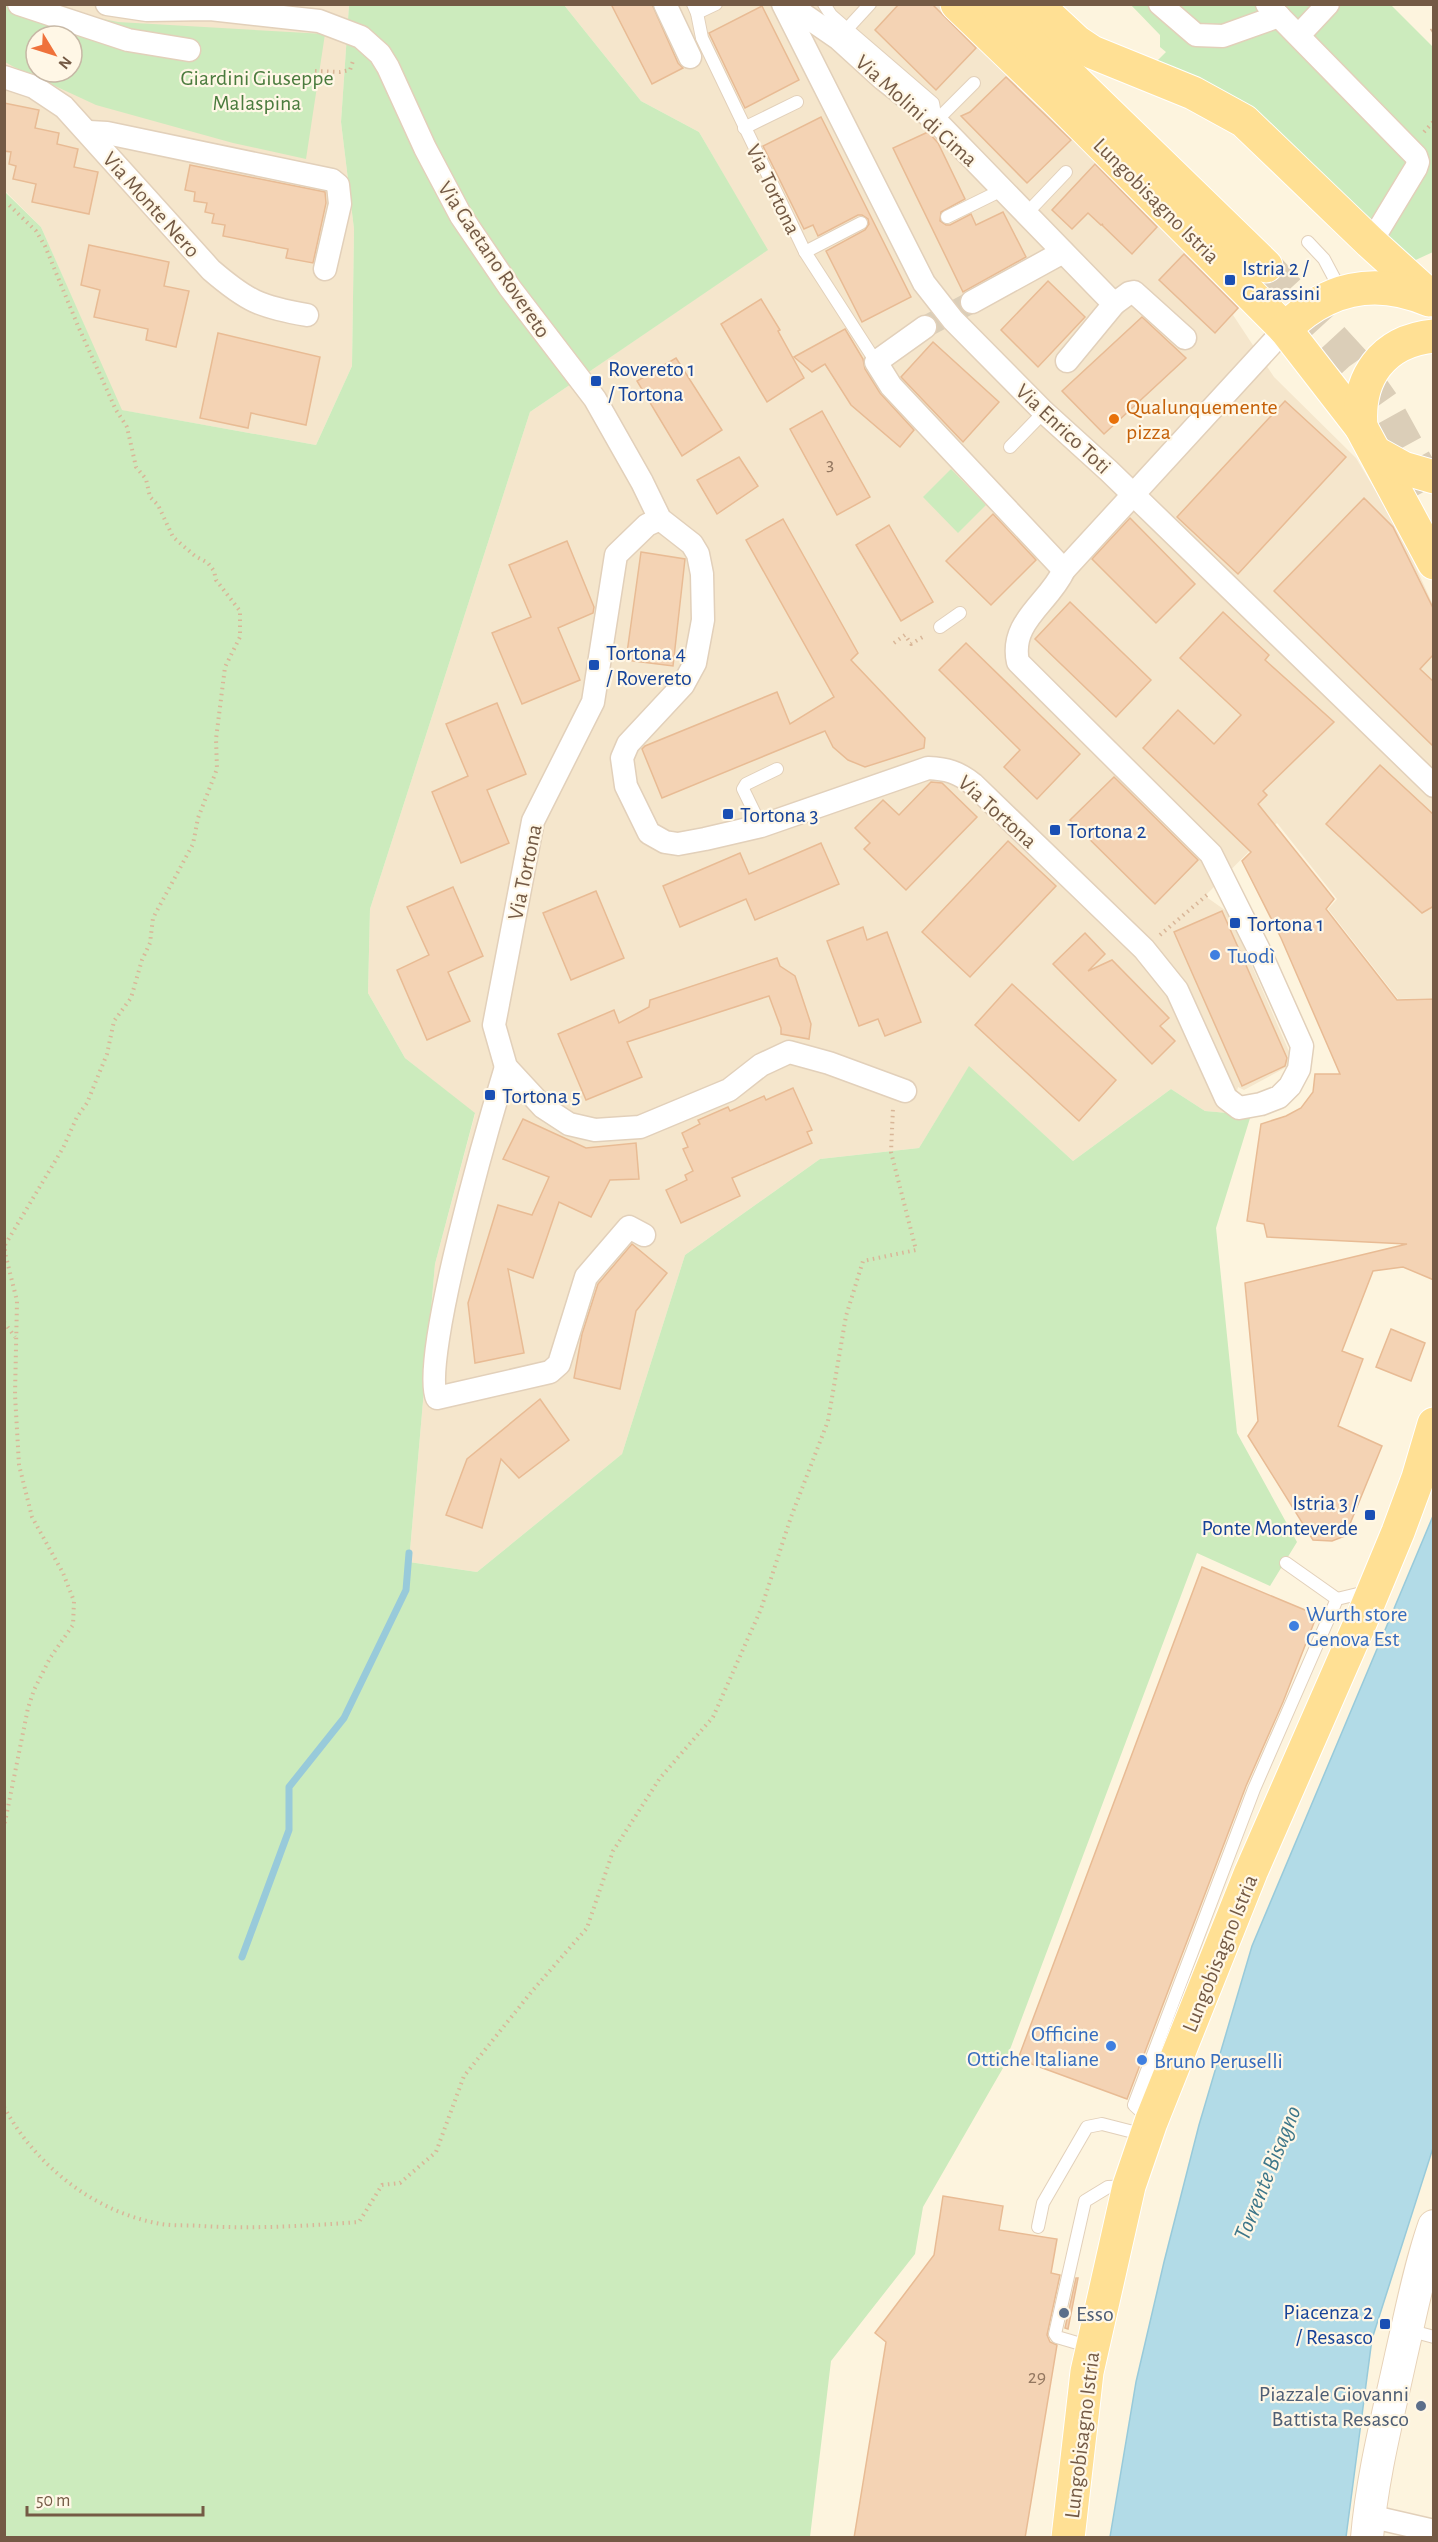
<svg xmlns="http://www.w3.org/2000/svg" width="1438" height="2542" font-family="'Alegreya Sans',sans-serif">
<style>
.residential{fill:#f5e6cc;fill-rule:evenodd}
.green{fill:#ccebbd;fill-rule:evenodd}
.water{fill:#b2dbe7;stroke:#98cada;stroke-width:1.5}
.lines{fill:none;stroke-linecap:round;stroke-linejoin:round}
.stream{stroke:#98cada;stroke-width:7}
.building{fill:#f4d3b4;stroke:#e8bb94;stroke-width:1.5}
.street-tunnel{stroke:#dbceb8;stroke-width:22;stroke-dasharray:22 11;stroke-linecap:butt}
.primary-tunnel{stroke:#dbceb8;stroke-width:33;stroke-dasharray:33 16;stroke-linecap:butt}
.lane-casing{stroke:#e2d0ba;stroke-width:14}
.street-casing{stroke:#e2d0ba;stroke-width:25}
.secondary-casing{stroke:#e7d2b8;stroke-width:34}
.primary-casing{stroke:#fff;stroke-width:35}
.path{stroke:#d9b698;stroke-width:4;stroke-dasharray:1.5 4.5;stroke-linecap:butt}
.lane{stroke:#fff;stroke-width:12}
.street{stroke:#fff;stroke-width:22}
.secondary{stroke:#fff;stroke-width:32}
.primary{stroke:#ffe094;stroke-width:33}
.transit-dot{fill:#1a4fb4;stroke:#fff7e6;stroke-width:2}
.food-dot{fill:#e8710a;stroke:#fff7e6;stroke-width:2}
.shop-dot{fill:#3f7fe0;stroke:#fff7e6;stroke-width:2}
.service-dot{fill:#5c6f8a;stroke:#fff7e6;stroke-width:2}
.labels{text-anchor:middle;stroke-width:4.5;stroke-linejoin:round;paint-order:stroke}
.number-label{font-size:20px;fill:#947861}
.park-label{font-size:22px;fill:#4a7b3d;stroke:#fff7e6}
.street-label{font-size:22px;fill:#745a45;stroke:#fff7e6}
.transit-label{font-size:22px;fill:#164399;stroke:#fff7e6;text-anchor:start}
.food-label{font-size:22px;fill:#c56008;stroke:#fff7e6;text-anchor:start}
.shop-label{font-size:22px;fill:#366cbe;stroke:#fff7e6;text-anchor:start}
.service-label{font-size:22px;fill:#4e5e75;stroke:#fff7e6;text-anchor:start}
.water-label{font-size:24px;font-style:italic;fill:#3e778a;stroke:#fff7e6}
</style>
<rect width="100%" height="100%" fill="#fdf4de"/>
<g class="residential">
<path d="M4 5H349L341 122 354 229 352 366 316 445 121 410 41 227 5 191ZM36 36H72V72H36Z"/>
<path d="M564 5H941L1120 175 1246 300 1233 315 1274 377 1356 458 1399 530 1433 605V998L1398 999 1328 909 1337 899 1277 823 1205 896 1229 913 1294 1063 1244 1090 1238 1087 1237 1091 1251 1115 1205 1111 1171 1089 1073 1161 969 1067 919 1148 820 1159 685 1255 622 1454 477 1572 409 1562 435 1264 475 1114 405 1058 368 993 370 909 530 412 767 250 699 132 641 101Z"/>
</g>
<g class="green">
<path d="M5 5H34L118 22 325 34 306 159 233 143 96 105 14 67 5 62ZM36 36H72V72H36Z"/>
<path d="M349 5H564L641 101 699 132 768 250 530 412 370 909 368 993 405 1058 475 1113 435 1264 409 1562 477 1572 622 1454 685 1255 820 1159 919 1148 969 1066 1073 1161 1171 1089 1205 1111 1251 1115 1216 1228 1237 1433 1297 1542 1270 1586 1197 1553 1003 2068 923 2207 915 2254 831 2361 810 2537H5L4 191 41 227 122 410 316 445 352 366 354 229 341 122Z"/>
<path d="M1131 5H1391L1433 47V252L1407 264 1150 68 1166 52 1160 47V35Z"/>
<path d="M951 469 986 505 958 533 923 497Z"/>
</g>
<path class="water" d="M1433 1516V2148L1372 2339 1346 2537H1110L1136 2382 1164 2262 1199 2125 1252 1946Z"/>
<g class="lines">
<path class="stream" d="M242 1957 289 1830V1787L344 1718 406 1590 409 1553"/>
</g>
<g class="building">
<path d="M611 4H652L678 63 683 68 652 84Z"/>
<path d="M899 4H932L976 48 936 90 875 30Z"/>
<path d="M762 6 799 80 745 108 709 33Z"/>
<path d="M1006 77 1071 140 1027 183 961 116 970 112Z"/>
<path d="M4 103 39 110 35 128 59 133 57 144 78 149 74 167 98 172 89 214 32 202 36 184 13 179 16 166 9 164 11 152 4 151Z"/>
<path d="M821 117 911 297 862 322 826 251 865 230 869 224 868 219 862 215H858L818 236 813 225 804 229 763 146Z"/>
<path d="M928 132 938 143 965 199 941 212 940 221 946 225H950L971 214 976 225 1003 212 1026 257 963 292 893 148Z"/>
<path d="M1095 164 1157 227 1132 254 1102 225 1103 224 1101 225 1088 213 1072 229 1052 210Z"/>
<path d="M190 165 325 192 326 203 313 263 286 258 288 249 223 236 225 225 212 223 214 214 205 212 207 203 194 201 195 192 185 190Z"/>
<path d="M89 245 169 262 164 286 189 291 176 347 146 340 148 329 94 317 100 290 81 285Z"/>
<path d="M1184 254 1238 308 1215 333 1159 280Z"/>
<path d="M1048 281 1085 317 1038 367 1001 330Z"/>
<path d="M761 299 780 330 778 331 804 378 767 402 721 324Z"/>
<path d="M1142 317 1186 358 1104 434 1062 391Z"/>
<path d="M845 329 863 359 865 369 880 393 914 430 900 447 851 405 825 364 812 372 794 357Z"/>
<path d="M218 333 320 357 306 425 251 413 248 428 200 418Z"/>
<path d="M933 342 999 402 963 442 901 377Z"/>
<path d="M676 358 722 430 682 456 637 381Z"/>
<path d="M1285 401 1346 457 1238 574 1177 517Z"/>
<path d="M822 411 870 497 837 515 790 429Z"/>
<path d="M739 457 758 486 717 514 697 480Z"/>
<path d="M1364 498 1393 527 1434 610V654L1420 669 1434 682V747L1274 591Z"/>
<path d="M993 514 1036 560 991 605 946 561Z"/>
<path d="M1130 518 1195 584 1156 623 1092 559Z"/>
<path d="M783 519 858 653 851 660 925 738 924 748 865 767 848 760 833 747 825 731 662 798 642 749 645 746 777 692 790 724 834 697 746 540Z"/>
<path d="M889 525 933 602 901 621 856 545Z"/>
<path d="M567 541 594 607 593 613 558 628 580 680 522 704 492 633 531 617 509 565Z"/>
<path d="M641 552 685 559 673 666 626 660Z"/>
<path d="M1070 602 1151 680 1116 717 1035 639Z"/>
<path d="M1223 612 1269 655 1265 660 1334 722 1263 791 1267 795 1258 804 1334 899 1326 909 1397 1000 1434 999V1280L1403 1267 1373 1271 1342 1351 1363 1359 1338 1426 1382 1446 1345 1536 1332 1541 1313 1540 1248 1436 1258 1421 1245 1283 1407 1244 1267 1237 1264 1224 1247 1221 1261 1124 1286 1116 1301 1108 1313 1092 1315 1074H1340L1281 938 1242 861 1251 852 1143 748 1178 710 1214 744 1241 715 1180 658Z"/>
<path d="M966 643 1080 754 1037 799 1004 767 1020 750 939 670Z"/>
<path d="M497 703 526 774 487 790 509 843 461 863 432 792 468 776 446 724Z"/>
<path d="M1380 765 1434 815V906L1422 913 1326 824Z"/>
<path d="M1114 777 1198 860 1155 904 1070 820Z"/>
<path d="M931 782 942 783 977 817 906 890 864 849 870 843 855 828 883 800 899 815Z"/>
<path d="M1008 841 1056 886 970 977 922 932Z"/>
<path d="M821 843 839 884 755 920 746 899 680 927 663 886 740 853 749 874Z"/>
<path d="M453 887 483 956 448 972 470 1021 427 1040 397 970 429 955 407 907Z"/>
<path d="M596 891 624 958 571 980 543 913Z"/>
<path d="M1222 911 1287 1058 1285 1066 1242 1086 1174 932Z"/>
<path d="M863 927 867 940 887 932 921 1022 885 1036 878 1019 859 1026 827 941Z"/>
<path d="M1085 933 1105 954 1088 971 1112 960 1169 1018 1160 1026 1175 1041 1152 1064 1053 964Z"/>
<path d="M777 958 780 966 795 976 811 1024 809 1039 781 1034V1028L769 996 627 1042 642 1077 586 1100 558 1034 614 1010 619 1023 649 1007 650 1000Z"/>
<path d="M1012 984 1116 1080 1079 1121 975 1025Z"/>
<path d="M793 1088 812 1130 807 1132 812 1143 732 1178 740 1196 681 1223 666 1190 687 1180 685 1175 693 1171 683 1149 688 1147 682 1133 700 1124 698 1120 728 1107 730 1111 764 1096 766 1100Z"/>
<path d="M523 1119 586 1148 636 1143 639 1179 610 1180 591 1217 559 1202 533 1278 508 1269 524 1353 475 1363 468 1303 498 1205 532 1215 549 1177 503 1159Z"/>
<path d="M632 1244 667 1273 636 1311 620 1389 574 1378 582 1334 598 1284Z"/>
<path d="M1391 1329 1425 1343 1411 1381 1376 1367Z"/>
<path d="M540 1399 569 1440 519 1478 501 1459 482 1528 446 1515 467 1459Z"/>
<path d="M1202 1567 1317 1615 1283 1702 1246 1786 1127 2099 1018 2059Z"/>
<path d="M943 2196 1003 2206 999 2230 1057 2239 1051 2273 1060 2275 1047 2335 1050 2342 1057 2345 1025 2538H854L886 2342 875 2333 934 2255Z"/>
<path d="M1076 2278H1078L1068 2329 1065 2328Z"/>
</g>
<g class="lines">
<path class="street-tunnel" d="M925 327 972 302"/>
<path class="primary-tunnel" d="M1266 266 1354 362 1385 406 1434 495"/>
<defs>
<g id="lane">
<path d="M693 4 697 13 702 38 805 252 876 362"/>
<path d="M824 4 831 15 847 29"/>
<path d="M870 4 847 29 933 103 936 120"/>
<path d="M697 13 716 4"/>
<path d="M936 121 974 83"/>
<path d="M744 128 797 102"/>
<path d="M1027 213 1066 172"/>
<path d="M947 217 1004 189"/>
<path d="M1308 242 1324 259 1341 291"/>
<path d="M805 252 861 223"/>
<path d="M1010 447 1044 412"/>
<path d="M940 627 960 613"/>
<path d="M761 826 743 789 746 784 777 769"/>
<path d="M1286 1563 1337 1599"/>
<path d="M1149 2119 1134 2105 1254 1789 1337 1599 1366 1592"/>
<path d="M1038 2227 1043 2203 1087 2127 1102 2124 1145 2135"/>
<path d="M1408 2330 1434 2337"/>
<path d="M1091 2347 1057 2337 1055 2334 1085 2201 1108 2187 1128 2186"/>
</g>
<g id="street">
<path d="M19 4 128 40 189 50"/>
<path d="M107 4 147 10 210 9 319 21 361 37 380 54 388 67 425 148 461 216 510 288 595 399 642 482 660 519 692 544 698 554 702 574 703 620 695 663 683 685 628 744 622 758 626 786 649 833 665 842 678 844 705 839 761 826 928 768C947 769 958 772 973 784L1144 949 1177 990 1226 1098 1239 1108 1261 1104 1279 1097 1290 1086 1299 1069 1302 1046 1260 952 1211 854 1018 662C1009 622 1049 603 1064 570L1285 329"/>
<path d="M665 4 690 57"/>
<path d="M783 4 924 283 953 320 1044 412 1109 471 1434 786"/>
<path d="M788 4 839 39 883 79 936 121 1114 304 1129 293 1134 292 1185 338"/>
<path d="M1160 4 1196 35 1223 36 1279 16"/>
<path d="M1267 4 1416 156 1418 162 1416 168 1376 234"/>
<path d="M1299 35 1328 4"/>
<path d="M4 77 34 87 64 107 211 270C247 301 260 307 307 315"/>
<path d="M89 132 107 133 332 180 338 185 340 204 325 269"/>
<path d="M972 302 1063 252"/>
<path d="M925 327 876 362 891 386 1064 570"/>
<path d="M1067 361 1114 304"/>
<path d="M660 519 647 525 616 555 593 702 533 821 494 1025 506 1067 543 1107 569 1124 595 1130 640 1127 729 1090 761 1065 789 1052 829 1063 905 1091"/>
<path d="M506 1067C491 1116 419 1362 437 1398L550 1372 559 1364 586 1277 629 1227 644 1235"/>
<path d="M1369 2516 1434 2531"/>
</g>
<path id="secondary" d="M1367 2538C1372 2477 1388 2416 1401 2356 1411 2313 1419 2269 1434 2226"/>
<g id="primary">
<path d="M957 4 1058 101 1285 329 1361 427 1434 563"/>
<path d="M996 4 1266 266"/>
<path d="M1036 4 1077 42 1092 52 1193 93 1244 121 1370 242 1434 300"/>
<path d="M1285 329C1326 288 1374 276 1429 300"/>
<path d="M1361 427C1357 378 1382 341 1434 336"/>
<path d="M1376 453 1403 468 1434 477"/>
<path d="M1068 2538 1087 2372 1129 2186 1151 2122 1251 1872 1361 1621 1398 1532 1418 1478 1434 1424"/>
</g>
</defs>
<use href="#lane" class="lane-casing"/>
<use href="#street" class="street-casing"/>
<use href="#secondary" class="secondary-casing"/>
<use href="#primary" class="primary-casing"/>
<g class="path">
<path d="M1431 31 1434 29"/>
<path d="M315 71 340 72 350 70 353 61"/>
<path d="M1424 132 1434 121"/>
<path d="M4 203 8 204 36 231 45 246 78 326 116 410 127 427 136 467 146 479 150 497 158 505 173 537 195 556 208 563 214 571 216 580 240 611V637L225 667 216 739 217 769 198 818 193 844 153 918 150 943 142 960 131 998 114 1021 107 1054 87 1103 77 1117 63 1148 5 1245V1253L17 1301 15 1395 19 1465 32 1517 63 1573 74 1601 73 1625 50 1658 34 1690 28 1708 4 1827"/>
<path d="M894 643 905 635 911 644 926 635"/>
<path d="M1160 935 1207 895"/>
<path d="M4 1322 15 1337"/>
<path d="M4 2107C36 2166 94 2212 161 2224 174 2226 189 2225 202 2226 255 2229 306 2226 359 2222L382 2185 400 2183 436 2152 464 2076 533 1990 587 1928 613 1851 660 1778 713 1717 761 1609 791 1517 828 1421 846 1316 863 1261 916 1250 891 1152 893 1108"/>
</g>
<use href="#lane" class="lane"/>
<use href="#street" class="street"/>
<use href="#secondary" class="secondary"/>
<use href="#primary" class="primary"/>
</g>
<g class="transit-dot">
<rect x="1224" y="274" width="12" height="12" rx="3"/>
<rect x="590" y="375" width="12" height="12" rx="3"/>
<rect x="588" y="659" width="12" height="12" rx="3"/>
<rect x="722" y="808" width="12" height="12" rx="3"/>
<rect x="1049" y="824" width="12" height="12" rx="3"/>
<rect x="1229" y="917" width="12" height="12" rx="3"/>
<rect x="484" y="1089" width="12" height="12" rx="3"/>
<rect x="1364" y="1509" width="12" height="12" rx="3"/>
<rect x="1379" y="2318" width="12" height="12" rx="3"/>
</g>
<circle class="food-dot" cx="1114" cy="419" r="6"/>
<g class="shop-dot">
<circle cx="1215" cy="955" r="6"/>
<circle cx="1294" cy="1626" r="6"/>
<circle cx="1111" cy="2046" r="6"/>
<circle cx="1142" cy="2060" r="6"/>
</g>
<g class="service-dot">
<circle cx="1064" cy="2313" r="6"/>
<circle cx="1421" cy="2406" r="6"/>
</g>
<g class="labels">
<g class="number-label">
<text x="830" y="470">3</text>
<text x="1037" y="2383">29</text>
</g>
<g class="park-label">
<text x="257" y="85">Giardini Giuseppe<tspan x="257" dy="25">Malaspina</tspan></text>
</g>
<g class="street-label">
<text transform="translate(917 110) rotate(42)" y="8">Via Molini di Cima</text>
<text transform="translate(774 189) rotate(64)" y="8">Via Tortona</text>
<text transform="translate(1157 200) rotate(45)" y="8">Lungobisagno Istria</text>
<text transform="translate(152 204) rotate(48)" y="8">Via Monte Nero</text>
<text transform="translate(495 259) rotate(56)" y="8">Via Gaetano Rovereto</text>
<text transform="translate(1064 428) rotate(43)" y="8">Via Enrico Toti</text>
<text transform="translate(998 811) rotate(42)" y="8">Via Tortona</text>
<text transform="translate(524 872) rotate(-78)" y="8">Via Tortona</text>
<text transform="translate(1219 1953) rotate(-68)" y="8">Lungobisagno Istria</text>
<text transform="translate(1081 2435) rotate(-83)" y="8">Lungobisagno Istria</text>
</g>
<g class="transit-label">
<text x="1242" y="275">Istria 2 /<tspan x="1242" dy="25">Garassini</tspan></text>
<text x="608" y="376">Rovereto 1<tspan x="608" dy="25">/ Tortona</tspan></text>
<text x="606" y="660">Tortona 4<tspan x="606" dy="25">/ Rovereto</tspan></text>
<text x="740" y="822">Tortona 3</text>
<text x="1067" y="838">Tortona 2</text>
<text x="1247" y="931">Tortona 1</text>
<text x="502" y="1103">Tortona 5</text>
<text x="1358" y="1510" text-anchor="end">Istria 3 /<tspan x="1358" dy="25">Ponte Monteverde</tspan></text>
<text x="1373" y="2319" text-anchor="end">Piacenza 2<tspan x="1373" dy="25">/ Resasco</tspan></text>
</g>
<g class="food-label">
<text x="1126" y="414">Qualunquemente<tspan x="1126" dy="25">pizza</tspan></text>
</g>
<g class="shop-label">
<text x="1227" y="963">Tuodì</text>
<text x="1306" y="1621">Wurth store<tspan x="1306" dy="25">Genova Est</tspan></text>
<text x="1099" y="2041" text-anchor="end">Officine<tspan x="1099" dy="25">Ottiche Italiane</tspan></text>
<text x="1154" y="2068">Bruno Peruselli</text>
</g>
<g class="service-label">
<text x="1076" y="2321">Esso</text>
<text x="1409" y="2401" text-anchor="end">Piazzale Giovanni<tspan x="1409" dy="25">Battista Resasco</tspan></text>
</g>
<g class="water-label">
<text transform="translate(1267 2173) rotate(-68)" y="8">Torrente Bisagno</text>
</g>
</g>
<rect width="1438" height="2542" fill="none" stroke="#745a45" stroke-width="12"/>
<g transform="translate(54 54) rotate(128)"><circle r="28" fill="#fff7e6" stroke="#c7b8a6" stroke-width="1.5"/>
<path d="M0-4.5L10 22L0 15L-10 22Z" fill="#ef723b"/>
<text y="-9" font-size="16" font-weight="bold" text-anchor="middle" fill="#745a45">N</text>
</g>
<path d="M27 2506v9h176v-9" fill="none" stroke="#745a45" stroke-width="3"/>
<text x="36" y="2506" font-size="18" fill="#745a45" stroke="#fff7e6" stroke-width="4.5" paint-order="stroke">50 m</text>
</svg>
